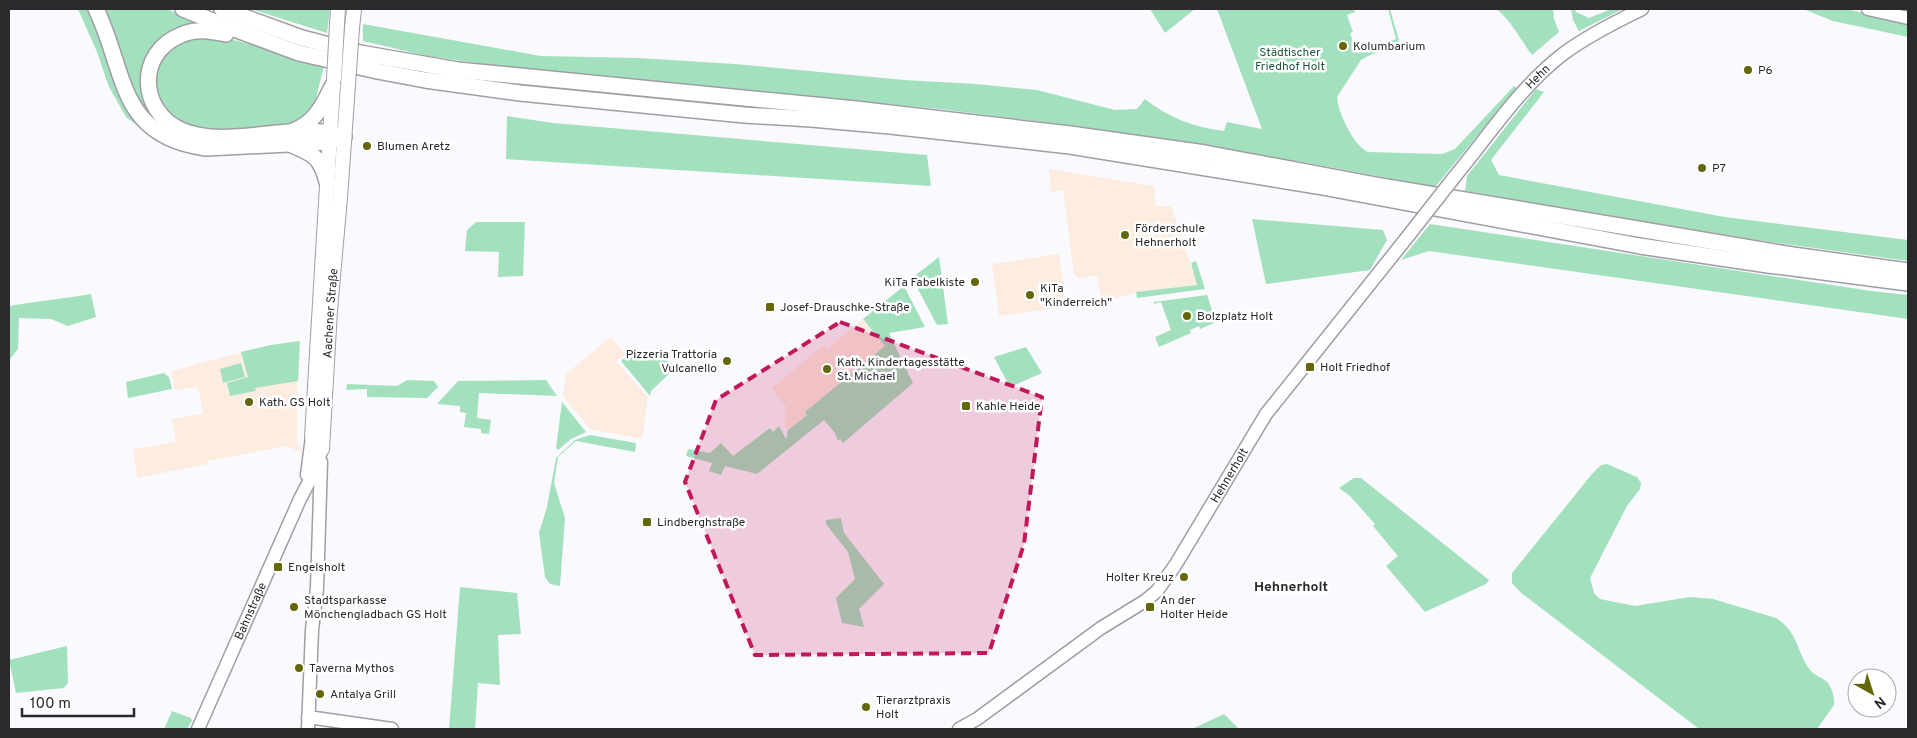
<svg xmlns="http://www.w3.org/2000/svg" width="1917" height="738" font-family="Overpass,sans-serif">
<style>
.education{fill:#fdede0}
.green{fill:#a3e1be}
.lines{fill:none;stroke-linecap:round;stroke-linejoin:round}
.secondary-casing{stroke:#9f9ea6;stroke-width:15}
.primary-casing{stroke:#9f9ea6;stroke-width:16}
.highway-casing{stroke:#9f9ea6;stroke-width:18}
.secondary{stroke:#fff;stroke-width:12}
.primary{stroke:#fff;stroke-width:14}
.highway{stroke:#fff;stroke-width:15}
.secondary-bridge-casing{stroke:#9f9ea6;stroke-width:15;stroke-linecap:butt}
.primary-bridge-casing{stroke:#9f9ea6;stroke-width:16;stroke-linecap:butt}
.secondary-bridge{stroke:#fff;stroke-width:12}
.primary-bridge{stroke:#fff;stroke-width:14}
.marked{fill:#c2185b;fill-opacity:0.2;stroke:#c2185b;stroke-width:4;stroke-dasharray:10 6;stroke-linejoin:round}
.poi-dot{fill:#636705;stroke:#fff;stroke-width:2}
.labels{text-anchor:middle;stroke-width:5;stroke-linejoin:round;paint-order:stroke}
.poi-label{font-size:12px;fill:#2a292c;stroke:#fff;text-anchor:start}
.park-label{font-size:12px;fill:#21573d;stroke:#fff}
.street-label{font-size:12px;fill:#2a292c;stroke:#fff}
.neighbourhood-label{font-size:14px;font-weight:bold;fill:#2a292c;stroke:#fff}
</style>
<rect width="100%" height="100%" fill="#f9f9fe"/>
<g class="education">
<path d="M1049 169 1154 186 1156 206H1171L1198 285 1136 292 1102 303 1097 276 1079 278 1074 274 1063 190 1051 192Z"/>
<path d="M1059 254 1066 307 999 316 992 264Z"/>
<path d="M863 319 886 346 805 412 807 414 788 430 784 425 786 407 772 388 824 345 827 349Z"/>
<path d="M611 337 627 356 615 360 648 397 642 439 590 429 563 396 566 374Z"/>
<path d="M271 345 266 386 297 381V442L303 453 287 446 208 461V464L137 478 133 449 176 442 172 419 203 414 198 387 175 390 171 371Z"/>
</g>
<g class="green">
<path d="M78 9H91L141 124 155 139 126 117 109 87 97 52Z"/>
<path d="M102 9H167L204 26 181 31 146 74 176 138 138 104Z"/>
<path d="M252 9H330L327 33 254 10Z"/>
<path d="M1150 9H1195L1165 33Z"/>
<path d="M1217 9H1354L1355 12 1347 15 1353 32 1350 33 1357 53 1396 39 1388 9H1390L1400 44 1368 56 1361 60 1337 97C1338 113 1354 146 1368 152L1442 154 1455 149 1514 86 1517 88 1435 187 1319 165 1097 129 940 109 527 70 427 56 363 41V24L541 56 638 58 735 64 904 80 976 84 1037 90 1115 110 1137 109 1145 99C1169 118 1194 127 1224 131L1227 122 1262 129Z"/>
<path d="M1496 9H1553L1554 19 1559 32 1532 55C1522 42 1509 17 1496 9Z"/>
<path d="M1571 9H1575L1576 12 1589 18 1611 9H1623L1579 31 1573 20Z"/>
<path d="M1803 9H1847L1908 24V37L1833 21Z"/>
<path d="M214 36 238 41 324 66 313 110 297 126C267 128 214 137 187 125 161 115 148 89 159 63 161 60 162 55 164 53 177 38 196 37 214 36Z"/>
<path d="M1536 89 1544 92 1491 160 1499 175 1725 217 1908 240V261L1699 232 1465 191 1467 176Z"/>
<path d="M507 116 553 123 927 155 931 186 506 159Z"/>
<path d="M1252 219 1383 230 1387 240 1370 270 1266 284Z"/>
<path d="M476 222H525L523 276 498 277 499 252 465 251 467 230Z"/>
<path d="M1430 224 1871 291 1908 295V319L1429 251 1401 260Z"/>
<path d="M939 257 948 324 937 325 912 278Z"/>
<path d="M1196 261 1205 289 1137 298 1136 292 1197 285 1191 263Z"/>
<path d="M904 286 925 327 889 333 913 383 843 443 840 439 838 441 835 433 824 420 757 474 725 466 721 475 709 471 712 463 686 456 688 449 710 453 721 443 733 456 770 428 773 432 779 426 786 439 788 430 807 415 805 412 885 346 863 319Z"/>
<path d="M91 294 96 317 68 326 51 319 19 318 18 349 10 359 9 366V306C36 301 64 299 91 294Z"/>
<path d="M1207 295 1216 322 1200 329 1199 326 1190 330 1191 333 1159 347 1155 337 1171 330 1161 302 1154 304V302Z"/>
<path d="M300 341 298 381 255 388 256 391 230 396 227 383 248 377 241 352 271 345Z"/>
<path d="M1026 347 1042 373 1010 387 994 357Z"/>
<path d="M632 353 653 355 672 363 674 369 651 391 650 396 621 361 627 356 626 355Z"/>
<path d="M241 363 245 377 223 383 220 369Z"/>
<path d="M164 373 169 377 172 389 128 398 126 382Z"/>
<path d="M407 380 434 381 438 387 427 398 367 397V389L346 390 347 384 397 386Z"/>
<path d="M546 380 557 396 479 393 477 418 491 420 489 434 481 433V429L464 427 466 413 460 412V406L437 404 458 381Z"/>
<path d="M562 402 586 432 571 439 558 450 556 448Z"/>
<path d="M590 435 636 443 635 452 576 441 558 457 554 483 565 518 560 586 550 584 545 577 539 533 547 507 556 458 575 440Z"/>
<path d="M1607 464 1637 477 1641 483 1640 489 1627 506 1590 578 1594 593 1600 599 1635 606 1690 597 1713 599 1776 618C1799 632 1796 653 1811 671 1815 676 1823 678 1827 682 1832 687 1835 698 1834 705L1817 729H1699L1520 592 1512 583V573L1592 474 1601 465Z"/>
<path d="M1354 478H1361L1489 580 1486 584 1425 612 1386 566 1398 556 1373 526 1375 524 1350 496 1339 488Z"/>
<path d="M841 518 844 533 884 584 859 609 864 627 842 623 836 598 855 579 848 552 826 524V520Z"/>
<path d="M460 587 517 593 521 634 498 635 500 685 478 683 475 729H449Z"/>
<path d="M67 646 68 683 64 688 16 693 9 660Z"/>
<path d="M172 711 191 718 192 721 187 729H164Z"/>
<path d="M1224 714 1239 729H1192Z"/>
</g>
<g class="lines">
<defs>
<g id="secondary">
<path d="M1868 9 1908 18"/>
<path id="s1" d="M1456 175C1490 134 1520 87 1563 54 1587 36 1615 22 1642 9"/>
<path d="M307 475 312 437"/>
<path d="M308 717 392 729"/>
<path id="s2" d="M198 729 300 499 313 474 322 449"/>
<path d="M308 729 312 630 317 588 321 462"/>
<path id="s3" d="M959 729 977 719 1101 628 1145 601 1157 591 1176 564 1266 414 1405 240"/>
</g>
<g id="primary">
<path d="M337 24 338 9"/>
<path d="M352 28 354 9"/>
<path d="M312 437 333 85"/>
<path id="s4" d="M322 449 330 310 340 198 348 85"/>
</g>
<g id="highway">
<path d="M96 9C127 73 117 136 206 148L329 142 343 137"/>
<path d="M183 9 218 23 299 53 377 71 425 80 520 93 744 115 811 119 890 126 1070 146 1317 186 1640 246 1768 265 1908 283"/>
<path d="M222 9 302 38 360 53 458 70 856 109 1070 134 1205 153 1376 185 1793 255 1908 271"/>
<path d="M226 34C211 31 196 28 181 35 136 53 139 111 181 130 223 148 278 127 322 132 330 133 337 135 344 137"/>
<path d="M293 131C315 123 323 105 333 85"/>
<path d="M292 145C314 154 321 158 327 182"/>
</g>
</defs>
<use href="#secondary" class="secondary-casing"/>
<use href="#primary" class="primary-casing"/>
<use href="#highway" class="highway-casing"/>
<use href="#secondary" class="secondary"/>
<use href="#primary" class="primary"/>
<use href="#highway" class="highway"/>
<defs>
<path id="secondary-bridge" d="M1405 240 1456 175"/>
<g id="primary-bridge">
<path d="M334 79 337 24"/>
<path d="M348 85 352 28"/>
</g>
</defs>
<use href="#secondary-bridge" class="secondary-bridge-casing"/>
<use href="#primary-bridge" class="primary-bridge-casing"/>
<use href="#secondary-bridge" class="secondary-bridge"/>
<use href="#primary-bridge" class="primary-bridge"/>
</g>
<path class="marked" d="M840 322 1042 397 1024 544 989 653 755 655 685 482 716 400Z"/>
<g class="poi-dot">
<circle cx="1343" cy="46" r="5"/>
<circle cx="1748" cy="70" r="5"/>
<circle cx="367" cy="146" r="5"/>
<circle cx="1702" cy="168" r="5"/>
<circle cx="1125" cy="235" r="5"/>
<circle cx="975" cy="282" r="5"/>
<circle cx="1030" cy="295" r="5"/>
<rect x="765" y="302" width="10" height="10" rx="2.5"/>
<circle cx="1187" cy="316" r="5"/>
<circle cx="727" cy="361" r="5"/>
<rect x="1305" y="362" width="10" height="10" rx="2.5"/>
<circle cx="827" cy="369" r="5"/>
<circle cx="249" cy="402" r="5"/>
<rect x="961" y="401" width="10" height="10" rx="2.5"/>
<rect x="642" y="517" width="10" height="10" rx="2.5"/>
<rect x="273" y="562" width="10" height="10" rx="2.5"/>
<circle cx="1184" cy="577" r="5"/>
<circle cx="294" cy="607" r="5"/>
<rect x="1145" y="602" width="10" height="10" rx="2.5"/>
<circle cx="299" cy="668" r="5"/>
<circle cx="320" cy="694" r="5"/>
<circle cx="866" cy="707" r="5"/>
</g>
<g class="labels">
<g class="poi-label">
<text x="1353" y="50">Kolumbarium</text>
<text x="1758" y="74">P6</text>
<text x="377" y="150">Blumen Aretz</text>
<text x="1712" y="172">P7</text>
<text x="1135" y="232">Förderschule<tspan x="1135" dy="14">Hehnerholt</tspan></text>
<text x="965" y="286" text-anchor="end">KiTa Fabelkiste</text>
<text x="1040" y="292">KiTa<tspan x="1040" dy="14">"Kinderreich"</tspan></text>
<text x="780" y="311">Josef-Drauschke-Straße</text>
<text x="1197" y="320">Bolzplatz Holt</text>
<text x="717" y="358" text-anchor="end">Pizzeria Trattoria<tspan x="717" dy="14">Vulcanello</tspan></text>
<text x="837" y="366">Kath. Kindertagesstätte<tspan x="837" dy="14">St. Michael</tspan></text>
<text x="1320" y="371">Holt Friedhof</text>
<text x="259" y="406">Kath. GS Holt</text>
<text x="976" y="410">Kahle Heide</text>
<text x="657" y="526">Lindberghstraße</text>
<text x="288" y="571">Engelsholt</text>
<text x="1174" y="581" text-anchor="end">Holter Kreuz</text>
<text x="304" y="604">Stadtsparkasse<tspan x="304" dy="14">Mönchengladbach GS Holt</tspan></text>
<text x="1160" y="604">An der<tspan x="1160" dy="14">Holter Heide</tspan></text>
<text x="309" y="672">Taverna Mythos</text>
<text x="330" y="698">Antalya Grill</text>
<text x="876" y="704">Tierarztpraxis<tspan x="876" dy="14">Holt</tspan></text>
</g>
<g class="park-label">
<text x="1290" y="56">Städtischer<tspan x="1290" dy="14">Friedhof Holt</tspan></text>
</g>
<g class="street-label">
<text dy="4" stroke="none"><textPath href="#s1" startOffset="128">Hehn</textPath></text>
<text dy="4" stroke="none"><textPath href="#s4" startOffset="136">Aachener Straße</textPath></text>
<text dy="4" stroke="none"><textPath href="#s3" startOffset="378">Hehnerholt</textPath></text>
<text dy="4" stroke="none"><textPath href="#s2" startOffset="129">Bahnstraße</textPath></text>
</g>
<g class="neighbourhood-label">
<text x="1291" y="591">Hehnerholt</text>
</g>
</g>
<rect width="1917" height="738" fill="none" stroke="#2a292c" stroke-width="20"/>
<g transform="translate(1872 693) rotate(141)"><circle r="24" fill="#ffffff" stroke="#aaa9ab"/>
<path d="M0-4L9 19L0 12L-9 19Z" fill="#636705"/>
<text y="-8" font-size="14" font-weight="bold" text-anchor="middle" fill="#2a292c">N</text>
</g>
<path d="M22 708v8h112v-8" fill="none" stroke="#2a292c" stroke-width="2.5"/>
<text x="30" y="708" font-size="15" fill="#2a292c" stroke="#ffffff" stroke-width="4" paint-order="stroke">100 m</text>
</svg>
